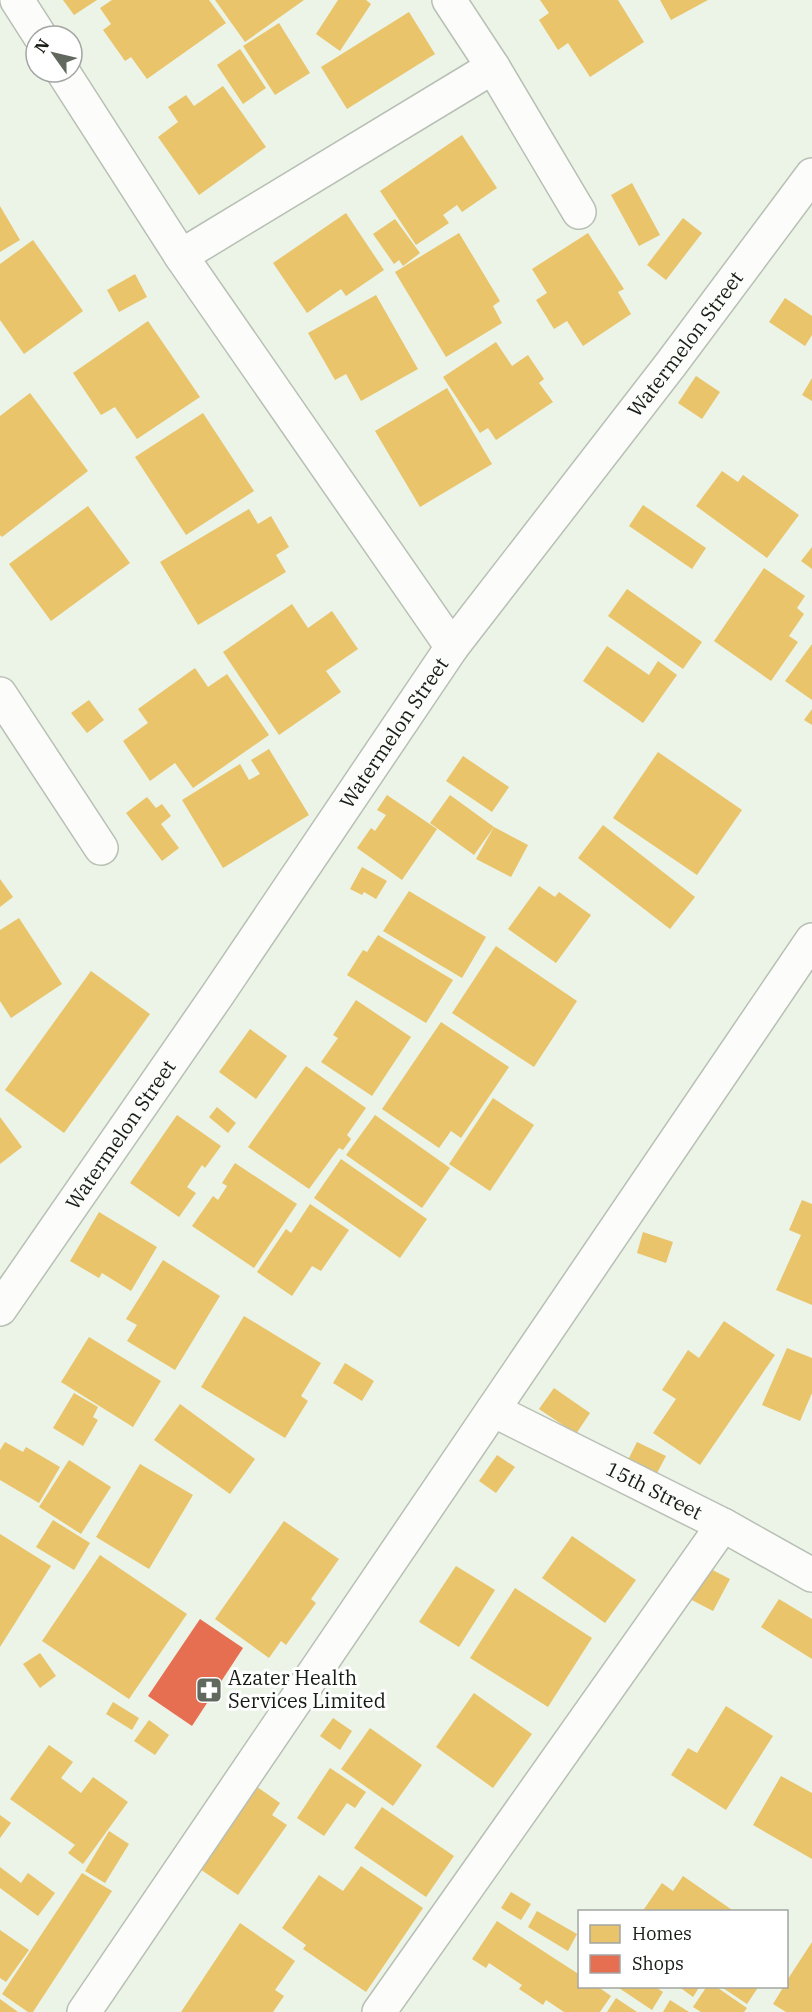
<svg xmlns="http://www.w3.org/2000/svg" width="812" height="2012" font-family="'IBM Plex Serif',serif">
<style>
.homes{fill:#e9c46a}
.shops{fill:#e76f51}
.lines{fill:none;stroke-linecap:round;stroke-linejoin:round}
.street-casing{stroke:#b8bfb4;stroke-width:36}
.street{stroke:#fcfdfb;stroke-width:33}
.labels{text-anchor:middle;stroke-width:6;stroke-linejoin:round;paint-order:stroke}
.street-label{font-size:20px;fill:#171d14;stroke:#fff}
.poi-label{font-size:20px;fill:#171d14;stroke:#fff;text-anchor:start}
</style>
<rect width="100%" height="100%" fill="#ebf4e7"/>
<g class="homes">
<path d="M63 0H97L74 15Z"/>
<path d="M112 0H209L226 23 147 79 131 57 125 61 103 30 111 24 100 8Z"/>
<path d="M215 0H304L245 42Z"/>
<path d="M338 0H366L371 4 340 51 316 34Z"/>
<path d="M540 0H618L644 42 590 77 568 43 558 50 539 20 549 13Z"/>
<path d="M660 0H708L671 20Z"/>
<path d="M409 12 435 54 347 109 321 67Z"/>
<path d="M279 23 310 73 275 95 243 46Z"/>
<path d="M240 49 266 88 243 104 217 65Z"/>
<path d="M223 86 266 147 199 195 158 137 178 122 168 107 186 95 194 106Z"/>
<path d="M462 135 497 188 462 212 457 205 443 215 449 223 416 245 380 191Z"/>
<path d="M632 183 660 235 639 246 611 195Z"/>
<path d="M0 206 20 240 0 252Z"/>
<path d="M346 213 384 270 346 296 341 289 307 313 273 263Z"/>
<path d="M683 218 702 233 666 280 647 265Z"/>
<path d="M395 219 420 253 403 266 399 260 394 264 373 234Z"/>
<path d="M459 233 500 301 493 306 502 323 446 357 395 272Z"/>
<path d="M588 233 624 289 618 292 631 314 583 346 567 321 554 329 536 300 547 293 532 269Z"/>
<path d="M33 240 83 311 24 354 0 320V264Z"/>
<path d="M135 274 147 297 119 312 107 290Z"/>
<path d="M376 295 418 369 361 401 346 374 335 380 308 333Z"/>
<path d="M785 298 812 316V335L805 346 769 322Z"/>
<path d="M148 321 200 397 137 439 115 407 101 415 73 373Z"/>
<path d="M496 342 512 366 528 355 544 379 539 383 553 402 496 440 488 428 480 433 443 377Z"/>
<path d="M696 376 720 392 702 419 678 403Z"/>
<path d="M812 378V401L802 395Z"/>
<path d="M447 388 492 464 420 507 375 431Z"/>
<path d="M30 393 88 471 2 537 0 535V416Z"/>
<path d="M203 413 254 491 186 535 135 457Z"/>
<path d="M722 471 738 482 743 475 799 515 767 558 696 506Z"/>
<path d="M643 505 706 548 692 569 629 526Z"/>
<path d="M88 506 130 563 51 621 9 564Z"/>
<path d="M249 509 258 524 271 516 289 547 276 555 286 572 198 625 160 562Z"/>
<path d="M812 547V569L801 561Z"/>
<path d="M764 568 805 596 797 608 804 614 789 636 798 642 771 681 714 641Z"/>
<path d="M627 589 702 642 683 669 608 616Z"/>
<path d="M292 604 308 628 332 611 358 649 326 671 341 692 279 735 223 652Z"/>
<path d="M812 644V700L785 681Z"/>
<path d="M607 646 649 675 658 661 677 675 643 723 583 681Z"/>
<path d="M195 668 208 687 227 674 269 735 193 788 175 763 150 781 123 741 148 723 138 709Z"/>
<path d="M89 700 104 720 87 733 71 713Z"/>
<path d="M812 709V725L804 720Z"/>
<path d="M269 749 309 815 223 868 182 800 240 764 249 780 260 774 251 760Z"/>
<path d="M658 752 742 810 697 875 613 818Z"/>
<path d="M463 756 509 787 492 812 446 781Z"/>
<path d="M387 795 437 829 402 880 357 848 371 828 375 831 386 815 377 810Z"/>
<path d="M450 795 494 827 474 855 430 823Z"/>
<path d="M147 797 156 808 162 804 171 816 161 824 179 848 162 861 126 813Z"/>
<path d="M603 825 695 897 670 929 578 858Z"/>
<path d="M494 827 528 845 511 877 476 859Z"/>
<path d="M362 867 387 881 376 899 364 892 362 895 350 889Z"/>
<path d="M0 879 13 897 0 907Z"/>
<path d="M539 886 555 897 559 892 591 915 556 963 508 929Z"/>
<path d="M409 891 486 937 462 978 383 931Z"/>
<path d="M19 918 62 984 11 1018 0 1001V930Z"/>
<path d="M378 935 453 980 426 1023 347 975 363 950 367 952Z"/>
<path d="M496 946 577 1001 534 1067 452 1013Z"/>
<path d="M91 971 150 1014 64 1133 5 1090Z"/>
<path d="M356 1000 411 1037 372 1096 321 1062 338 1038 333 1035Z"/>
<path d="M441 1022 509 1067 461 1138 451 1131 439 1148 382 1109Z"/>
<path d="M250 1029 287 1056 256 1099 219 1072Z"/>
<path d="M306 1066 366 1108 347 1135 351 1139 343 1150 339 1148 309 1189 248 1147Z"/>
<path d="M493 1098 534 1125 490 1191 449 1164Z"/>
<path d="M217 1107 236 1123 228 1133 209 1117Z"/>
<path d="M177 1115 221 1146 205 1168 202 1165 187 1187 196 1193 179 1217 130 1183Z"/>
<path d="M375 1115 450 1168 422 1208 346 1155Z"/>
<path d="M0 1117 22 1147 0 1164Z"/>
<path d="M341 1159 427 1219 400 1258 314 1198Z"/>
<path d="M235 1163 297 1204 254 1268 192 1226 213 1196 218 1200 227 1186 222 1183Z"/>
<path d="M802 1200 812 1204V1305L776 1290 801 1235 789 1230Z"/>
<path d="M310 1204 349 1230 321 1271 312 1266 292 1296 257 1272 286 1229 291 1233Z"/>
<path d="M99 1212 157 1247 131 1291 102 1273 99 1278 70 1261Z"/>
<path d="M643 1232 673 1242 666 1263 637 1253Z"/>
<path d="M163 1260 220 1296 175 1370 127 1341 137 1325 126 1319Z"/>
<path d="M244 1316 321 1363 301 1396 308 1401 285 1438 201 1387Z"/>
<path d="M724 1321 775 1355 700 1465 653 1433 676 1399 662 1390 688 1350 699 1358Z"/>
<path d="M89 1337 161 1381 133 1427 61 1382Z"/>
<path d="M787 1348 812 1358V1393L800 1421 762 1405Z"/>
<path d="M345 1363 374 1381 362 1401 333 1383Z"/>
<path d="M554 1388 590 1413 576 1434 539 1409Z"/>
<path d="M74 1393 98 1407 93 1417 98 1420 83 1446 53 1428Z"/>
<path d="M180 1404 255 1459 230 1494 154 1440Z"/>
<path d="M5 1442 23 1452 26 1447 60 1467 39 1503 0 1480V1450Z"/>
<path d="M637 1442 666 1456 656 1475 628 1460Z"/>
<path d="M497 1455 515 1467 496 1493 479 1481Z"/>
<path d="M69 1460 111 1487 81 1534 39 1507Z"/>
<path d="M140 1464 193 1495 149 1569 96 1537Z"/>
<path d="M53 1520 90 1543 74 1570 36 1547Z"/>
<path d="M284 1521 339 1559 311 1599 316 1603 286 1645 281 1641 269 1658 215 1619Z"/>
<path d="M0 1534 51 1566 0 1647Z"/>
<path d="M572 1536 636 1580 605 1623 542 1578Z"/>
<path d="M100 1555 187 1614 129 1699 42 1641Z"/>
<path d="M701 1564 730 1579 713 1611 684 1596Z"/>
<path d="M456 1566 495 1590 459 1647 419 1622Z"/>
<path d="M515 1588 592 1638 548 1707 470 1658Z"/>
<path d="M779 1599 812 1619V1659L761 1627Z"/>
<path d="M40 1653 56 1676 40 1688 23 1664Z"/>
<path d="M474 1693 532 1734 493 1788 436 1747Z"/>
<path d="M113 1702 139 1718 132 1730 106 1714Z"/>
<path d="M726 1706 773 1736 726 1810 671 1775 688 1748 697 1753Z"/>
<path d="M333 1718 352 1731 340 1750 320 1736Z"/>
<path d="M149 1720 169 1735 155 1755 134 1741Z"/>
<path d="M370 1728 422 1765 393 1806 341 1769Z"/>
<path d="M49 1745 73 1762 61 1778 81 1793 93 1777 128 1802 83 1864 68 1853 75 1845 10 1799Z"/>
<path d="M330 1768 366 1792 355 1808 347 1803 324 1836 297 1818Z"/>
<path d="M781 1776 812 1793V1859L753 1825Z"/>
<path d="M250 1782 280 1803 272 1815 287 1825 238 1895 194 1865Z"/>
<path d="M382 1807 454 1856 426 1897 354 1848Z"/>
<path d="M0 1815 11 1823 0 1838Z"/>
<path d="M109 1831 129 1844 105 1883 85 1871Z"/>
<path d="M361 1866 423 1908 366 1992 303 1949 306 1945 282 1928 319 1875 343 1891Z"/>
<path d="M0 1867 21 1883 28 1873 55 1893 38 1916 0 1888Z"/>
<path d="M82 1873 112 1891 33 2012H28L2 1994Z"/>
<path d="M683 1876 735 1912H642L662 1883 673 1891Z"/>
<path d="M511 1892 531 1904 521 1920 501 1908Z"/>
<path d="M537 1911 577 1934 568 1951 528 1927Z"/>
<path d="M497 1921 580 1975V1986H597L611 1996 600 2012H564L546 2000 543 2005 519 1989 522 1985 489 1963 486 1968 472 1959Z"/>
<path d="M240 1923 295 1961 275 1990 284 1996 273 2012H181Z"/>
<path d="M0 1930 29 1950 6 1982 0 1978Z"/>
<path d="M812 1942V2012H786L773 2004 784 1986H786V1982Z"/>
<path d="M616 1986H654L663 1992 652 2010Z"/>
<path d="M678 1986H700L693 1997Z"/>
<path d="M707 1986H715L747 2008 744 2012H701L693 2007Z"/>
<path d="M720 1986H759L747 2004Z"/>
<path d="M616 1998 637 2012H607Z"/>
<path d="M0 1999 18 2012H0Z"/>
<path d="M670 2000 689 2012H663Z"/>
</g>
<path class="shops" d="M200 1619 243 1648 192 1726 148 1696Z"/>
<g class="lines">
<defs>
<g id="street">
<path d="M17 0 40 36"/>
<path d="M449 0 493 67 579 212"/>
<path d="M63 72 181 256 452 647"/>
<path d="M181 256 493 67"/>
<path d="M0 694 101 848"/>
<path id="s1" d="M0 1309 218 994 452 647 671 364 812 175"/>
<path id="s2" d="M493 1410 723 1525 812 1575"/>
<path d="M84 2012 812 940"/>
<path d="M379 2012 723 1525"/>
</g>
</defs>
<use href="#street" class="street-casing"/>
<use href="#street" class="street"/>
</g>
<defs>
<symbol id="pharmacy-square" viewBox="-11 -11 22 22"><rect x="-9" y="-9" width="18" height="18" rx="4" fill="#61685e" stroke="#fff"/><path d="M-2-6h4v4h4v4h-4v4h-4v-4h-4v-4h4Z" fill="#fff"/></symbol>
</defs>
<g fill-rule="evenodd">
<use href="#pharmacy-square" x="194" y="1675" width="30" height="30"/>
</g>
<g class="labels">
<g class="street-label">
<text dy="7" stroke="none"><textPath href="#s1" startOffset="1184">Watermelon Street</textPath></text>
<text dy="7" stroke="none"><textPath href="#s1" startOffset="698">Watermelon Street</textPath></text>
<text dy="7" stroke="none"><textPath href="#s1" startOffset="212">Watermelon Street</textPath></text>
<text dy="7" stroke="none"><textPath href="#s2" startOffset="180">15th Street</textPath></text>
</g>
<g class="poi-label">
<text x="228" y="1685">Azater Health<tspan x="228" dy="23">Services Limited</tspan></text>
</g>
</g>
<rect x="578" y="1910" width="210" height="78" fill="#ffffff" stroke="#a2a5a1" stroke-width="1.5"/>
<rect x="590" y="1925" width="30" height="18" fill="#e9c46a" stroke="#a2a5a1" stroke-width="1.5"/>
<text x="632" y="1940" font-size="18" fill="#171d14">Homes</text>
<rect x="590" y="1955" width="30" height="18" fill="#e76f51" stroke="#a2a5a1" stroke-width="1.5"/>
<text x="632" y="1970" font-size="18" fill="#171d14">Shops</text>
<g transform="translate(54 54) rotate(304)"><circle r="28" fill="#ffffff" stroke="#a2a5a1" stroke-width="1.5"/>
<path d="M0-4.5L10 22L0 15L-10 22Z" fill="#61685e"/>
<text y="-9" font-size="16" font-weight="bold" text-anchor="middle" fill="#171d14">N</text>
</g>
</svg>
